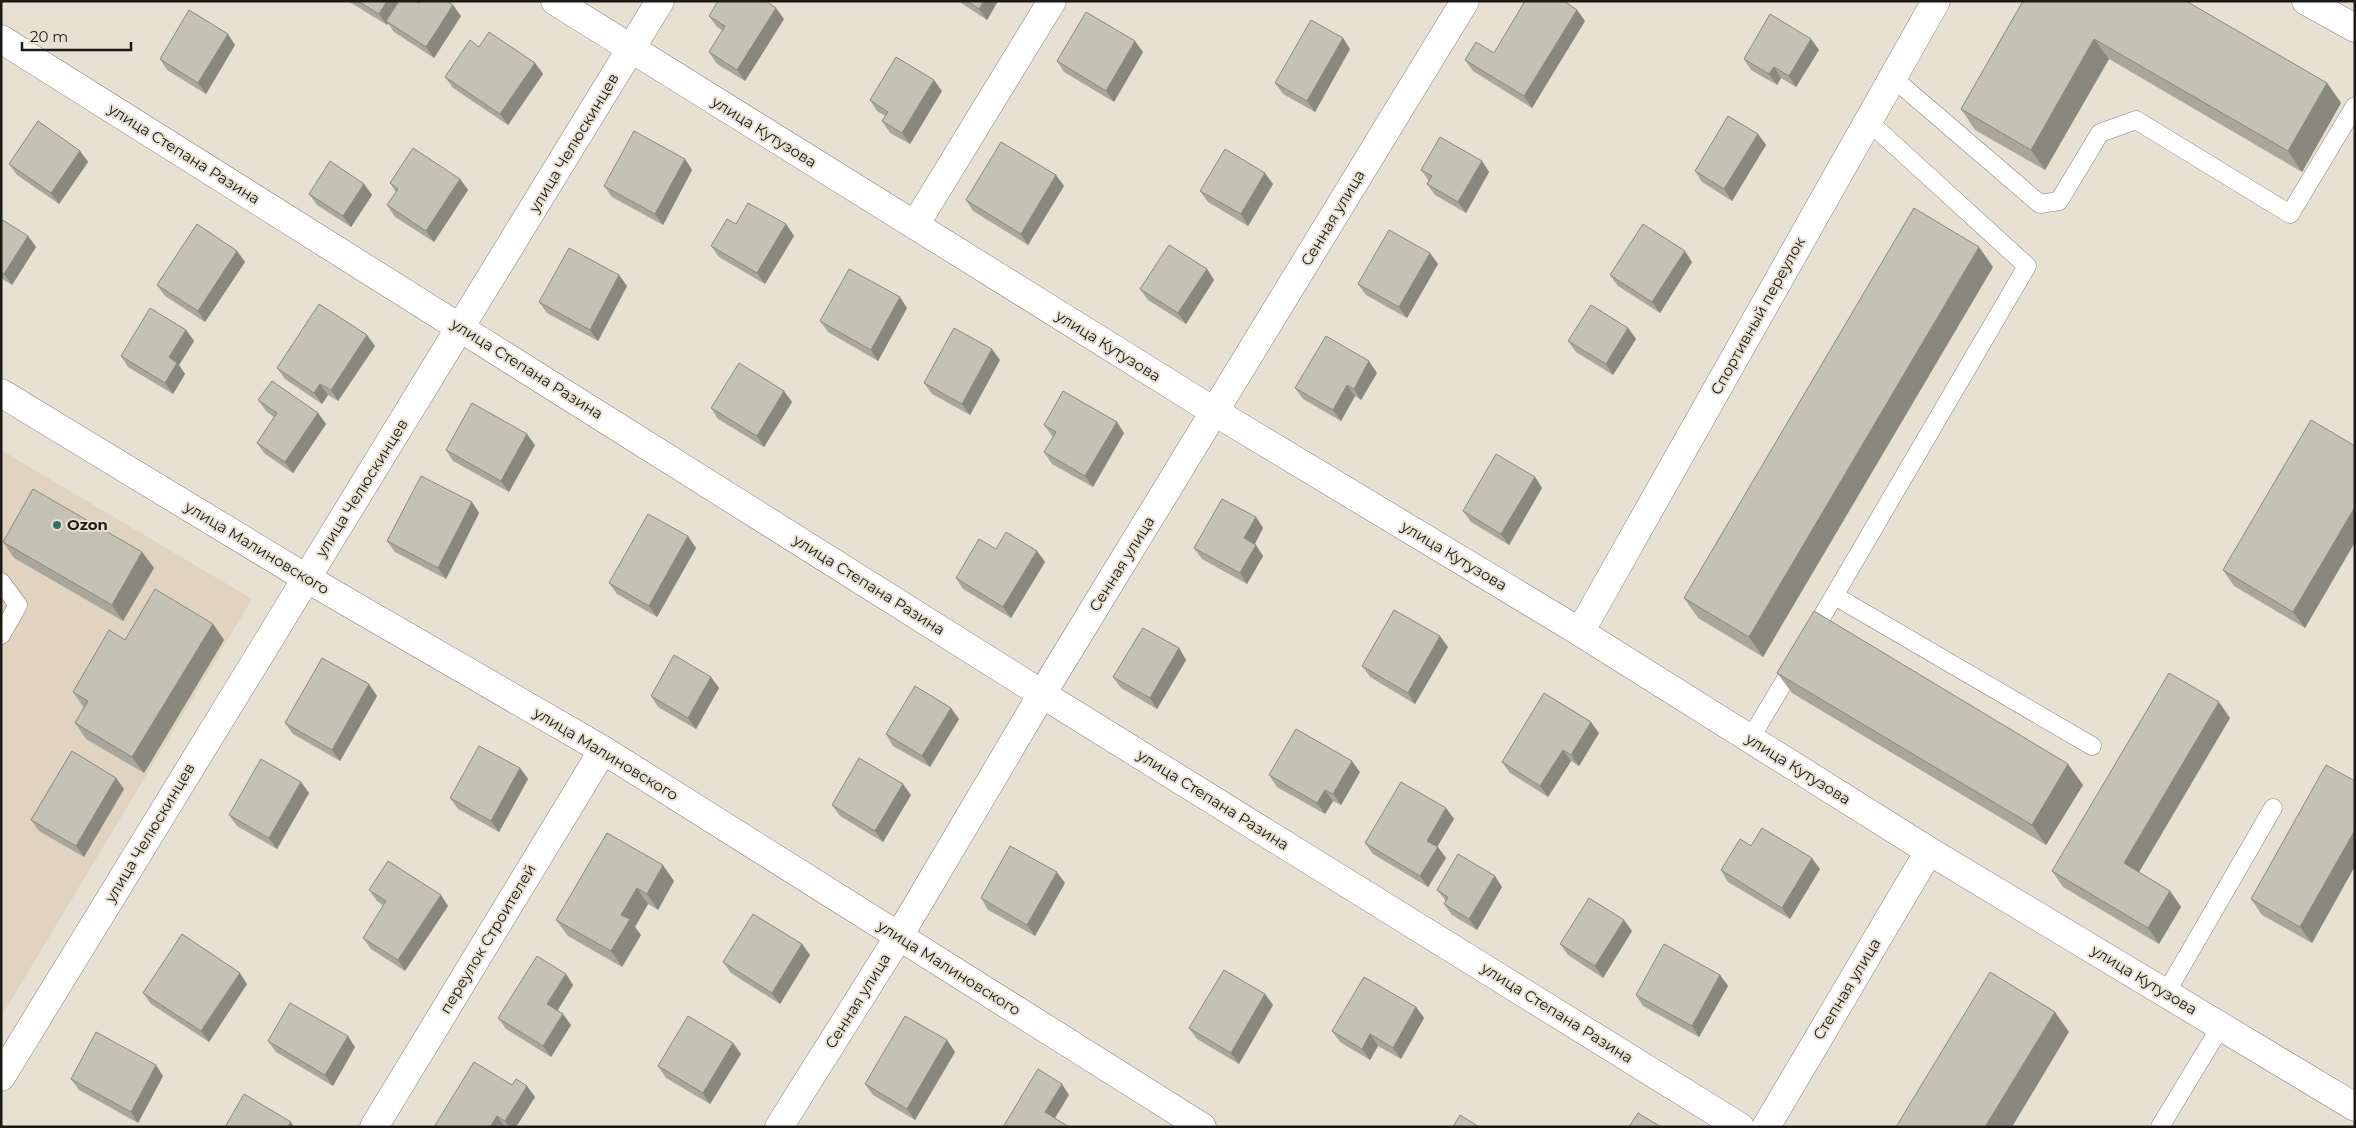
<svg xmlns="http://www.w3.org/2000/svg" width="2356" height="1128" font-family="Montserrat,sans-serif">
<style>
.built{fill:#e0d4c1}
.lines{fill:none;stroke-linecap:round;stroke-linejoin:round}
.lane-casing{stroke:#898277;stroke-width:19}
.street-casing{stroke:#898277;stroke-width:29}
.lane{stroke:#fff;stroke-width:18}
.street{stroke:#fff;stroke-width:28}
.wall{fill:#a9a79b}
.shaded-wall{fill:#89887e}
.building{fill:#c4c2b4;stroke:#89887e}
.poi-dot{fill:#307263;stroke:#e7e0d3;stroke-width:2}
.labels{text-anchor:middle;stroke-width:4;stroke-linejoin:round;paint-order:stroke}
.street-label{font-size:15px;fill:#1c1a15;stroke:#e7e0d3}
.poi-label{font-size:15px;font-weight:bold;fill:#1c1a15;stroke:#e7e0d3;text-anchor:start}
</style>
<rect width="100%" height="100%" fill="#e7e0d3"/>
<path class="built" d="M1 450 252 599 1 1017Z"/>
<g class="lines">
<defs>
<g id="lane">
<path d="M1893 78 2040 204 2059 201 2100 133 2136 120 2290 214 2355 106"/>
<path d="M1 582 18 605 1 635"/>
<path d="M1835 596 2092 746"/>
<path d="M1810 637 2027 266 1868 121"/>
<path d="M1750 739 1796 662"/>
<path d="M2166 993 2273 808"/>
<path d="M2160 1127 2221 1026"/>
</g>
<g id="street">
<path d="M555 1 1215 412 1580 632 1929 851 2355 1107"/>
<path d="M2306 1 2355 28"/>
<path d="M1 39 1042 694 1740 1127"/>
<path d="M915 225 1052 1"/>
<path d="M1 393 306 578 603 750 1202 1127"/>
<path d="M1580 632 1936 1"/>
<path d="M1 1077 660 1"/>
<path d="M374 1127 603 750"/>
<path d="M779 1127 899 936 1042 694 1465 1"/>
<path d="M1766 1127 1929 851"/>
</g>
</defs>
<use href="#lane" class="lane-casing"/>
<use href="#street" class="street-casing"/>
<use href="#lane" class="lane"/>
<use href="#street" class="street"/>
</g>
<g class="wall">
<path d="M348 1H416L419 3 461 16 434 58 394 32 388 23 387 25Z"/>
<path d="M958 1H998L987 20Z"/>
<path d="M2023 1 2327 83 2341 103 2302 172 2109 59 2045 170 1975 130 1961 109Z"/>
<path d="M1577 10 1585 21 1532 108 1473 71 1465 60 1494 53Z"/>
<path d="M709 16 784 19 745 81 717 64 709 52 723 31 717 27Z"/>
<path d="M1343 38 1350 49 1315 112 1283 94 1275 83Z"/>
<path d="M1811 39 1819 50 1796 87 1781 78 1777 85 1751 70 1744 59Z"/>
<path d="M235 45 206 94 167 70 160 59Z"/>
<path d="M479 47 535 63 543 74 508 125 453 88 445 77Z"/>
<path d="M1143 52 1114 102 1064 72 1057 61Z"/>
<path d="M942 91 910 144 890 133 882 121 885 116 877 111 870 100Z"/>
<path d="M1758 134 1766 145 1732 201 1702 182 1695 171Z"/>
<path d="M80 151 88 162 59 204 17 175 9 164Z"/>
<path d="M685 159 692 170 663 225 612 197 604 186Z"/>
<path d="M1482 161 1489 172 1466 213 1435 195 1427 184 1429 181 1421 170Z"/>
<path d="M460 179 468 190 434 242 395 217 387 205 396 192 390 183Z"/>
<path d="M364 184 372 195 351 227 317 205 309 194Z"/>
<path d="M1273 184 1248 226 1208 202 1200 191Z"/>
<path d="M1064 186 1028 245 973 211 966 200Z"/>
<path d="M1 219 28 236 36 247 12 285 1 278Z"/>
<path d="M736 224H786L794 236 765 284 719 257 711 246Z"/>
<path d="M237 251 245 262 205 322 165 296 157 285Z"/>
<path d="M1692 262 1660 313 1618 286 1610 275Z"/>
<path d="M1438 264 1407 318 1366 295 1358 284Z"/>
<path d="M1993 267 1763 657 1698 618 1684 598Z"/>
<path d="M1207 269 1214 280 1186 324 1148 300 1140 289Z"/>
<path d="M619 275 627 286 598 341 547 313 539 302Z"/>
<path d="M907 308 878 361 828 332 820 321Z"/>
<path d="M1628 328 1636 339 1613 375 1576 352 1568 341Z"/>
<path d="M186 330 194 341 179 365 185 374 173 394 128 367 121 356Z"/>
<path d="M375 346 338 401 328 395 322 404 285 379 277 368Z"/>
<path d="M1000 360 970 415 932 394 924 383Z"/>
<path d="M1377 373 1361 400 1355 396 1341 421 1303 399 1295 388Z"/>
<path d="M258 400 318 413 326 424 293 473 265 454 257 443 274 417 266 411Z"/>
<path d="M792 402 764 447 718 419 711 408Z"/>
<path d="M1044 425 1124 433 1093 487 1052 464 1044 452 1053 437Z"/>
<path d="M535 445 509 492 453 461 446 450Z"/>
<path d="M2355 446V542L2305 628 2234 586 2223 570Z"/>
<path d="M1535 477 1542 488 1509 545 1471 522 1463 511Z"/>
<path d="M472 502 479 513 446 579 395 552 387 541Z"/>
<path d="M1256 517 1263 528 1255 544 1263 556 1247 584 1202 559 1194 548Z"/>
<path d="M3 542 142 552 154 568 123 621 14 558Z"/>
<path d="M696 548 657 617 617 594 609 583Z"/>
<path d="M996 549 1037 551 1045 562 1011 618 963 589 956 578Z"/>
<path d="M213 624 224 640 144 773 86 739 75 723 84 708 73 692 125 640Z"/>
<path d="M1448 647 1415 704 1370 677 1362 666Z"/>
<path d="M1179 648 1186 660 1157 709 1121 688 1113 677Z"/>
<path d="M1777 673 2083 785 2046 845 1792 693Z"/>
<path d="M711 677 719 688 696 729 658 707 651 696Z"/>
<path d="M377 696 340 761 293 734 285 723Z"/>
<path d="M2230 718 2139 872 2170 891 2181 907 2159 944 2063 887 2052 871Z"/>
<path d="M959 719 930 767 893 746 886 734Z"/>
<path d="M1599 733 1579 766 1571 761 1548 797 1510 773 1502 762Z"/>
<path d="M520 768 528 779 499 832 458 809 450 798Z"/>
<path d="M1360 772 1341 805 1333 801 1325 814 1277 787 1269 775Z"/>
<path d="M116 778 124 789 84 857 39 831 31 820Z"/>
<path d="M2355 781V866L2312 943 2262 915 2251 899Z"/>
<path d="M301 782 309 793 277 849 237 826 229 815Z"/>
<path d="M911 795 883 842 840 816 832 805Z"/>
<path d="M1446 808 1454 819 1437 847 1446 858 1428 887 1373 854 1365 843Z"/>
<path d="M607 833 674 881 658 910 648 904 635 927 641 935 622 967 568 936 556 920Z"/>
<path d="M1751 846 1820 869 1790 919 1728 882 1721 870Z"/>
<path d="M1065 883 1035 936 988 910 981 898Z"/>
<path d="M1502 887 1477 930 1452 915 1444 904 1446 901 1437 890Z"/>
<path d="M369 890 448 906 405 971 371 949 363 938 384 906 377 901Z"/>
<path d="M1632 931 1603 978 1568 955 1560 944Z"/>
<path d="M802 944 810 955 780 1004 731 973 723 962Z"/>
<path d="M566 974 573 985 557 1010 571 1025 551 1057 506 1029 498 1018Z"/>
<path d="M1720 975 1728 986 1699 1037 1643 1006 1636 995Z"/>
<path d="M247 984 209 1042 151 1004 143 993Z"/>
<path d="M1265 994 1273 1005 1239 1064 1197 1039 1189 1028Z"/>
<path d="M1416 1007 1424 1018 1401 1059 1378 1046 1370 1060 1340 1042 1332 1031Z"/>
<path d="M947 1040 955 1052 915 1120 873 1095 865 1084Z"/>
<path d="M268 1041 355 1047 333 1086 276 1052Z"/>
<path d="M733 1043 741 1054 710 1104 666 1078 658 1066Z"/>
<path d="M163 1076 138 1123 79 1090 71 1079Z"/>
<path d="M512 1085 535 1097 516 1127H434Z"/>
</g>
<g class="shaded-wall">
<path d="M387 1H402L386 21 388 23 387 25 379 14Z"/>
<path d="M984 1H998L987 20 979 9Z"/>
<path d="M453 5 461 16 434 58 426 47Z"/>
<path d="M776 8 784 19 745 81 737 70Z"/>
<path d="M1577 10 1585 21 1532 108 1524 96Z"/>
<path d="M228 34 235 45 206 94 198 83Z"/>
<path d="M1343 38 1350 49 1315 112 1307 101Z"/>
<path d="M1811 39 1819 50 1796 87 1789 76Z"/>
<path d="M2094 39 2109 59 2045 170 2031 150Z"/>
<path d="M1135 41 1143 52 1114 102 1106 91Z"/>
<path d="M535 63 543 74 508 125 500 114Z"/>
<path d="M1774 67 1781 78 1777 85 1769 74Z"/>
<path d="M934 80 942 91 910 144 902 133Z"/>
<path d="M2327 83 2341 103 2302 172 2288 151Z"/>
<path d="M1758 134 1766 145 1732 201 1724 189Z"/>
<path d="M80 151 88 162 59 204 51 193Z"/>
<path d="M685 159 692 170 663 225 655 214Z"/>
<path d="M1482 161 1489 172 1466 213 1458 202Z"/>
<path d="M1265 173 1273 184 1248 226 1241 214Z"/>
<path d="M1056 175 1064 186 1028 245 1021 234Z"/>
<path d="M460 179 468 190 434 242 426 231Z"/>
<path d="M364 184 372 195 351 227 343 216Z"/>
<path d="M786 224 794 236 765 284 757 273Z"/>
<path d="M28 236 36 247 12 285 4 274Z"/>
<path d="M1979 247 1993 267 1763 657 1749 637Z"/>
<path d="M237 251 245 262 205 322 198 311Z"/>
<path d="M1685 251 1692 262 1660 313 1652 302Z"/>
<path d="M1430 253 1438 264 1407 318 1399 307Z"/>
<path d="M1207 269 1214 280 1186 324 1178 313Z"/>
<path d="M619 275 627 286 598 341 590 330Z"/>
<path d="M900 297 907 308 878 361 871 350Z"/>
<path d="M1628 328 1636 339 1613 375 1606 364Z"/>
<path d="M186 330 194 341 179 365 185 374 173 394 165 383 169 357Z"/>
<path d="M367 335 375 346 338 401 331 390Z"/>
<path d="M992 349 1000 360 970 415 962 404Z"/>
<path d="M1369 361 1377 373 1361 400 1354 389Z"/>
<path d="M320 384 328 395 322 404 314 393Z"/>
<path d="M1347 385 1355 396 1341 421 1333 410Z"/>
<path d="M784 391 792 402 764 447 757 436Z"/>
<path d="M318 413 326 424 293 473 285 462Z"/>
<path d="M1117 422 1124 433 1093 487 1085 476Z"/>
<path d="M527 434 535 445 509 492 501 481Z"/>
<path d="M1535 477 1542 488 1509 545 1501 534Z"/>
<path d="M472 502 479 513 446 579 438 568Z"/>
<path d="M2355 507V542L2305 628 2293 612Z"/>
<path d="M1256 517 1263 528 1252 549 1244 538Z"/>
<path d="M688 536 696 548 657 617 649 606Z"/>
<path d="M1256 545 1263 556 1247 584 1240 573Z"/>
<path d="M1037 551 1045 562 1011 618 1003 607Z"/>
<path d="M142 552 154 568 123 621 112 605Z"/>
<path d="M213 624 224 640 144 773 132 757Z"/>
<path d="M1440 636 1448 647 1415 704 1408 693Z"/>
<path d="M1179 648 1186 660 1157 709 1150 698Z"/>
<path d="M711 677 719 688 696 729 688 718Z"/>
<path d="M369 684 377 696 340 761 332 750Z"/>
<path d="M2219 702 2230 718 2135 879 2124 863Z"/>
<path d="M951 708 959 719 930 767 922 756Z"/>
<path d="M1591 722 1599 733 1579 766 1571 755Z"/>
<path d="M1563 750 1571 761 1548 797 1540 786Z"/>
<path d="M1352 761 1360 772 1341 805 1333 794Z"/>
<path d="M2068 764 2083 785 2046 845 2032 825Z"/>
<path d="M520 768 528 779 499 832 491 821Z"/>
<path d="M116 778 124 789 84 857 76 846Z"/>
<path d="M301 782 309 793 277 849 269 838Z"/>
<path d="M903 784 911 795 883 842 875 831Z"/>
<path d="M1325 790 1333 801 1325 814 1317 803Z"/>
<path d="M1446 808 1454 819 1434 852 1427 841Z"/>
<path d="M2355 830V866L2312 943 2300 927Z"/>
<path d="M1438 847 1446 858 1428 887 1420 876Z"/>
<path d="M1812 858 1820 869 1790 919 1782 908Z"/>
<path d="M663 865 674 881 658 910 647 894Z"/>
<path d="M1057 872 1065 883 1035 936 1027 925Z"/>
<path d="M1495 876 1502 887 1477 930 1469 919Z"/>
<path d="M637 888 648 904 635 927 641 935 622 967 611 951 621 915Z"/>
<path d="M2170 891 2181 907 2159 944 2148 928Z"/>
<path d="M441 895 448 906 405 971 398 960Z"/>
<path d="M1624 920 1632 931 1603 978 1595 966Z"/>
<path d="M802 944 810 955 780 1004 772 993Z"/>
<path d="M240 973 247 984 209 1042 201 1031Z"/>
<path d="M566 974 573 985 555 1015 547 1004Z"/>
<path d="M1720 975 1728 986 1699 1037 1692 1026Z"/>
<path d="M1265 994 1273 1005 1239 1064 1231 1053Z"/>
<path d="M1416 1007 1424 1018 1401 1059 1393 1048Z"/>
<path d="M2055 1012 2069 1032 2012 1127H1985Z"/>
<path d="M563 1014 571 1025 551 1057 543 1046Z"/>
<path d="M1370 1034 1378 1046 1370 1060 1362 1049Z"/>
<path d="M348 1036 355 1047 333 1086 325 1075Z"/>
<path d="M947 1040 955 1052 915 1120 907 1109Z"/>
<path d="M733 1043 741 1054 710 1104 703 1093Z"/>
<path d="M156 1065 163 1076 138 1123 131 1112Z"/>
<path d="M1062 1084 1069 1095 1052 1123 1045 1112Z"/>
<path d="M527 1086 535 1097 516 1127H509L505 1121Z"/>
<path d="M497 1116 505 1127H490Z"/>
<path d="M291 1122 294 1127H288Z"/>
</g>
<g class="building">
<path d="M358 1H387L379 14Z"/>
<path d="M399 1H416L419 3 420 1H447L453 5 426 47 386 21Z"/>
<path d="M718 1H766L776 8 737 70 709 52 725 26 709 16Z"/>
<path d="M967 1H984L979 9Z"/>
<path d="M1525 1H1564L1577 10 1524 96 1465 60 1476 42 1494 53Z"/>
<path d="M2023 1H2186L2327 83 2288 151 2094 39 2031 150 1961 109Z"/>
<path d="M189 10 228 34 198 83 160 59Z"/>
<path d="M1086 12 1135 41 1106 91 1057 61Z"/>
<path d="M1770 14 1811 39 1789 76 1774 67 1769 74 1744 59Z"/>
<path d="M1311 20 1343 38 1307 101 1275 83Z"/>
<path d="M489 32 535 63 500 114 445 77 470 40 479 47Z"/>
<path d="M896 57 934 80 902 133 882 121 888 112 870 100Z"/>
<path d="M1728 116 1758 134 1724 189 1695 171Z"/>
<path d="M38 121 80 151 51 193 9 164Z"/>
<path d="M634 131 685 159 655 214 604 186Z"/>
<path d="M1440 137 1482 161 1458 202 1427 184 1432 176 1421 170Z"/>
<path d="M1001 142 1056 175 1021 234 966 200Z"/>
<path d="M413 148 460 179 426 231 387 205 398 189 390 183Z"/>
<path d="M1225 149 1265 173 1241 214 1200 191Z"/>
<path d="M330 161 364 184 343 216 309 194Z"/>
<path d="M748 203 786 224 757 273 711 246 727 219 736 224Z"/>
<path d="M1914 208 1979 247 1749 637 1684 598Z"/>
<path d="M1 219 28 236 4 274 1 272Z"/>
<path d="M197 224 237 251 198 311 157 285Z"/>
<path d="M1643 224 1685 251 1652 302 1610 275Z"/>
<path d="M1389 230 1430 253 1399 307 1358 284Z"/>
<path d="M1169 245 1207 269 1178 313 1140 289Z"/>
<path d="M569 248 619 275 590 330 539 302Z"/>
<path d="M849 269 900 297 871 350 820 321Z"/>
<path d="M319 304 367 335 331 390 320 384 314 393 277 368Z"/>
<path d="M1591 305 1628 328 1606 364 1568 341Z"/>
<path d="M150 308 186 330 169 357 177 363 165 383 121 356Z"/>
<path d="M954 328 992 349 962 404 924 383Z"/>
<path d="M1326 336 1369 361 1354 389 1347 385 1333 410 1295 388Z"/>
<path d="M739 363 784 391 757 436 711 408Z"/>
<path d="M272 381 318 413 285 462 257 443 277 413 258 400Z"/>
<path d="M1063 391 1117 422 1085 476 1044 452 1056 432 1044 425Z"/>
<path d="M472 403 527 434 501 481 446 450Z"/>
<path d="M2311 420 2355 446V507L2293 612 2223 570Z"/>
<path d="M1496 454 1535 477 1501 534 1463 511Z"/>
<path d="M421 476 472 502 438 568 387 541Z"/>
<path d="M33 489 142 552 112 605 3 542Z"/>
<path d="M1222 499 1256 517 1244 538 1256 545 1240 573 1194 548Z"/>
<path d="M648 514 688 536 649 606 609 583Z"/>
<path d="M1006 532 1037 551 1003 607 956 578 979 539 996 549Z"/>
<path d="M155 589 213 624 132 757 75 723 88 701 73 692 109 630 125 640Z"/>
<path d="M1394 610 1440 636 1408 693 1362 666Z"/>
<path d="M1814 611 2068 764 2032 825 1777 673Z"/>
<path d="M1143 628 1179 648 1150 698 1113 677Z"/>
<path d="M674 655 711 677 688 718 651 696Z"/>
<path d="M322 658 369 684 332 750 285 723Z"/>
<path d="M2169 673 2219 702 2124 863 2170 891 2148 928 2052 871Z"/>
<path d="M915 686 951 708 922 756 886 734Z"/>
<path d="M1544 693 1591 722 1571 755 1563 750 1540 786 1502 762Z"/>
<path d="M1296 729 1352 761 1333 794 1325 790 1317 803 1269 775Z"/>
<path d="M479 746 520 768 491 821 450 798Z"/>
<path d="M72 751 116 778 76 846 31 820Z"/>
<path d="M859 758 903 784 875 831 832 805Z"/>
<path d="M261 759 301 782 269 838 229 815Z"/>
<path d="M2326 765 2355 781V830L2300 927 2251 899Z"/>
<path d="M1401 782 1446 808 1427 841 1438 847 1420 876 1365 843Z"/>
<path d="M1762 828 1812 858 1782 908 1721 870 1740 839 1751 846Z"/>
<path d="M607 833 663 865 647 894 637 888 621 915 630 919 611 951 556 920Z"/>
<path d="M1010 846 1057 872 1027 925 981 898Z"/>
<path d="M1458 854 1495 876 1469 919 1444 904 1448 897 1437 890Z"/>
<path d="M388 861 441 895 398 960 363 938 386 901 369 890Z"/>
<path d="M1589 898 1624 920 1595 966 1560 944Z"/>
<path d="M753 914 802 944 772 993 723 962Z"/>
<path d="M182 934 240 973 201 1031 143 993Z"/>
<path d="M1664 944 1720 975 1692 1026 1636 995Z"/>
<path d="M537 956 566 974 547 1004 563 1014 543 1046 498 1018Z"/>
<path d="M1224 970 1265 994 1231 1053 1189 1028Z"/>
<path d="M1990 972 2055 1012 1985 1127H1896Z"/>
<path d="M1364 977 1416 1007 1393 1048 1370 1034 1362 1049 1332 1031Z"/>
<path d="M290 1003 348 1036 325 1075 268 1041Z"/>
<path d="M688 1016 733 1043 703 1093 658 1066Z"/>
<path d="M905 1016 947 1040 907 1109 865 1084Z"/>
<path d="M96 1032 156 1065 131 1112 71 1079Z"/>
<path d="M474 1062 512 1085 516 1079 527 1086 505 1121 497 1116 490 1127H434Z"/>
<path d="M1038 1069 1062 1084 1045 1112 1069 1127H1003Z"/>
<path d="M244 1094 291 1122 288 1127H225Z"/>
<path d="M1638 1113 1661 1127H1629Z"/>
<path d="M1460 1115 1479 1127H1453Z"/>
</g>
<circle class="poi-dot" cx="57" cy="525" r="5"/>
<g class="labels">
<g class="street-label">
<text transform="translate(764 132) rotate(32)" y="5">улица Кутузова</text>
<text transform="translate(574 143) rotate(-59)" y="5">улица Челюскинцев</text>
<text transform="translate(184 154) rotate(32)" y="5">улица Степана Разина</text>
<text transform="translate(1333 218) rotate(-59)" y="5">Сенная улица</text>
<text transform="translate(1758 316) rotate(-61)" y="5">Спортивный переулок</text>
<text transform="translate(1108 346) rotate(32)" y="5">улица Кутузова</text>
<text transform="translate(527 369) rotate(32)" y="5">улица Степана Разина</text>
<text transform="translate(362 488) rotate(-58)" y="5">улица Челюскинцев</text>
<text transform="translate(257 548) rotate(31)" y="5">улица Малиновского</text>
<text transform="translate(1454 556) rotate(31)" y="5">улица Кутузова</text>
<text transform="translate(1122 564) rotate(-58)" y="5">Сенная улица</text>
<text transform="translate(869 585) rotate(32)" y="5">улица Степана Разина</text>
<text transform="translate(606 754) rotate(31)" y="5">улица Малиновского</text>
<text transform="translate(1798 769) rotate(32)" y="5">улица Кутузова</text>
<text transform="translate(1213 800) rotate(32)" y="5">улица Степана Разина</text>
<text transform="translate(150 833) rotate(-59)" y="5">улица Челюскинцев</text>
<text transform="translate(488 939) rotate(-59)" y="5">переулок Строителей</text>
<text transform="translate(949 968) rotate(32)" y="5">улица Малиновского</text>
<text transform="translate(2144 980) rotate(31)" y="5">улица Кутузова</text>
<text transform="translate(1847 989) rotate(-59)" y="5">Степная улица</text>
<text transform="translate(858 1001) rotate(-58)" y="5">Сенная улица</text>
<text transform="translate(1557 1013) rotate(32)" y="5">улица Степана Разина</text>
</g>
<g class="poi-label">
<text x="67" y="530">Ozon</text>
</g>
</g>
<rect width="2356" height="1128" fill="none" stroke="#1c1a15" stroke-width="5"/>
<path d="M22 42v8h109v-8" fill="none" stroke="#1c1a15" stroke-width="2.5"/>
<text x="30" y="42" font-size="15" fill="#1c1a15" stroke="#e7e0d3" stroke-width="4" paint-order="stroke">20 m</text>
</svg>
